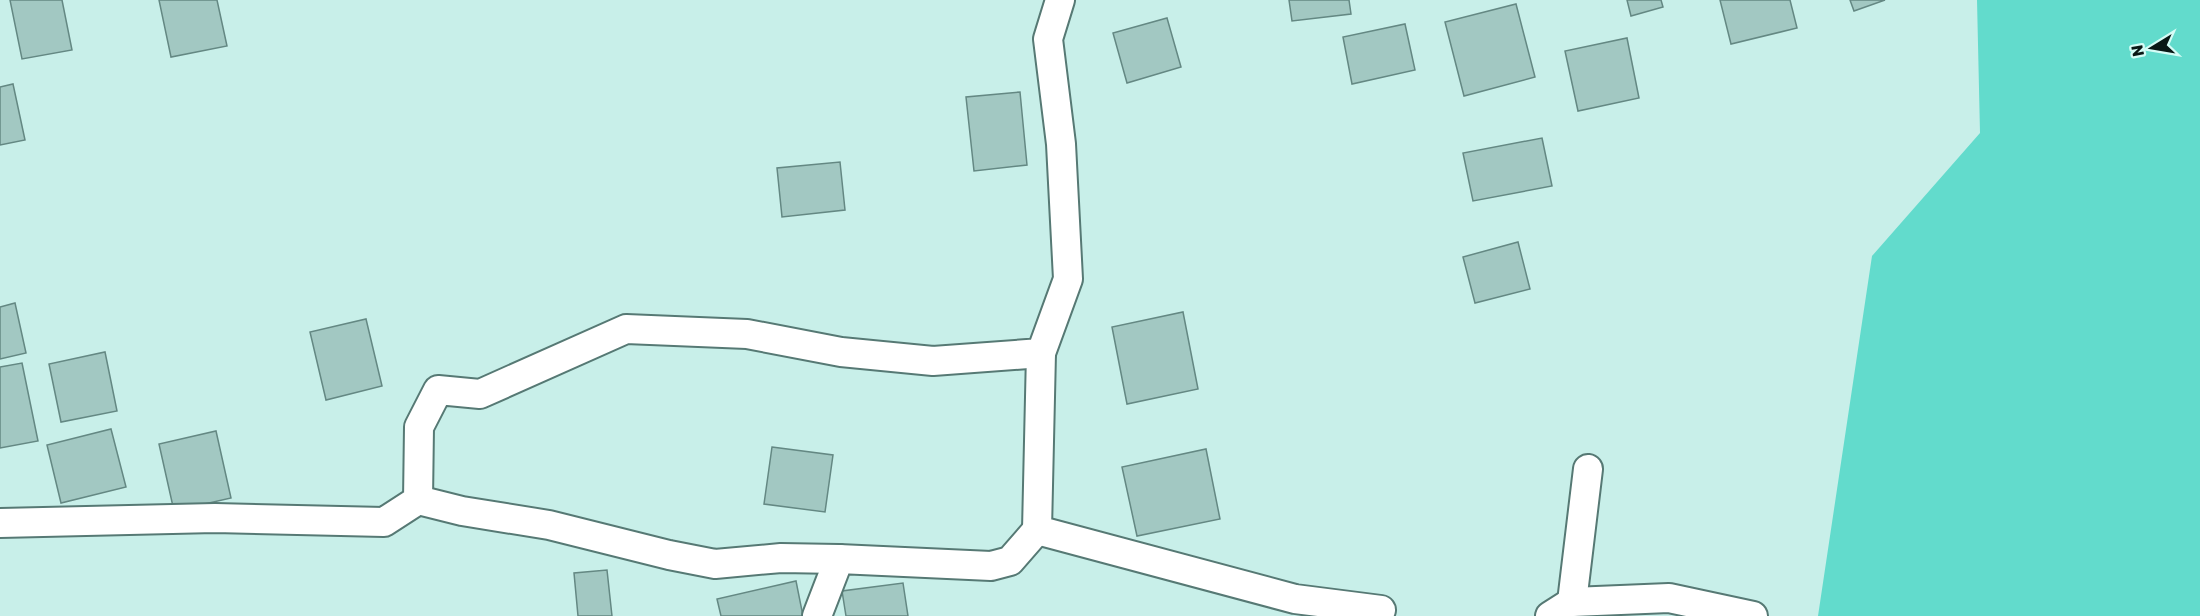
<svg xmlns="http://www.w3.org/2000/svg" width="2200" height="616" font-family="Rubik,sans-serif">
<style>
.green{fill:#62dbcc}
.building{fill:#a2c8c2;stroke:#648883;stroke-width:1.5}
.lines{fill:none;stroke-linecap:round;stroke-linejoin:round}
.street-casing{stroke:#567974;stroke-width:32}
.street{stroke:#fff;stroke-width:28}
</style>
<rect width="100%" height="100%" fill="#c8efe9"/>
<path class="green" d="M1977 0H2200V616H1818L1872 256 1980 133Z"/>
<g class="building">
<path d="M10 0H62L72 50 22 59Z"/>
<path d="M159 0H217L227 46 171 57Z"/>
<path d="M1289 0H1349L1351 14 1292 21Z"/>
<path d="M1627 0H1661L1663 7 1631 16Z"/>
<path d="M1720 0H1790L1797 28 1731 44Z"/>
<path d="M1850 0H1885L1854 11Z"/>
<path d="M1516 4 1535 77 1464 96 1445 22Z"/>
<path d="M1167 18 1181 67 1127 83 1113 33Z"/>
<path d="M1405 24 1415 70 1352 84 1343 37Z"/>
<path d="M1627 38 1639 98 1578 111 1565 51Z"/>
<path d="M13 84 25 140 0 145V87Z"/>
<path d="M1020 92 1027 165 974 171 966 97Z"/>
<path d="M1542 138 1552 186 1473 201 1463 153Z"/>
<path d="M840 162 845 210 782 217 777 168Z"/>
<path d="M1518 242 1530 289 1475 303 1463 257Z"/>
<path d="M15 303 26 353 0 359V307Z"/>
<path d="M1183 312 1198 389 1127 404 1112 327Z"/>
<path d="M366 319 382 386 326 400 310 332Z"/>
<path d="M105 352 117 411 61 422 49 364Z"/>
<path d="M22 363 38 441 0 448V367Z"/>
<path d="M111 429 126 487 61 503 47 445Z"/>
<path d="M216 431 231 498 174 511 159 444Z"/>
<path d="M772 447 833 455 825 512 764 504Z"/>
<path d="M1206 449 1220 519 1137 536 1122 467Z"/>
<path d="M607 570 612 616H578L574 573Z"/>
<path d="M796 581 803 616H721L717 599Z"/>
<path d="M903 583 908 616H846L842 591Z"/>
</g>
<g class="lines">
<defs>
<g id="street">
<path d="M1041 353 1037 530 1295 599 1381 610"/>
<path d="M418 500 462 511 549 525 669 555 715 564 781 558 839 559"/>
<path d="M0 523 215 518 384 522 418 500 419 427 438 390 480 394 626 329 747 334 841 352 933 361 1041 353 1068 279 1061 144 1048 39 1060 0"/>
<path d="M1572 602 1588 469"/>
<path d="M817 616 839 559 991 566 1010 561 1037 530"/>
<path d="M1550 616 1572 602 1669 598 1753 616"/>
</g>
</defs>
<use href="#street" class="street-casing"/>
<use href="#street" class="street"/>
</g>
<g transform="translate(2152 48) rotate(259)" stroke="#d5fcf6" stroke-width="4.5" paint-order="stroke">
<path d="M0-4.5L10 22L0 15L-10 22Z" fill="#091715"/>
<text y="-9" font-size="16" font-weight="bold" text-anchor="middle" fill="#091715">N</text>
</g>
</svg>
